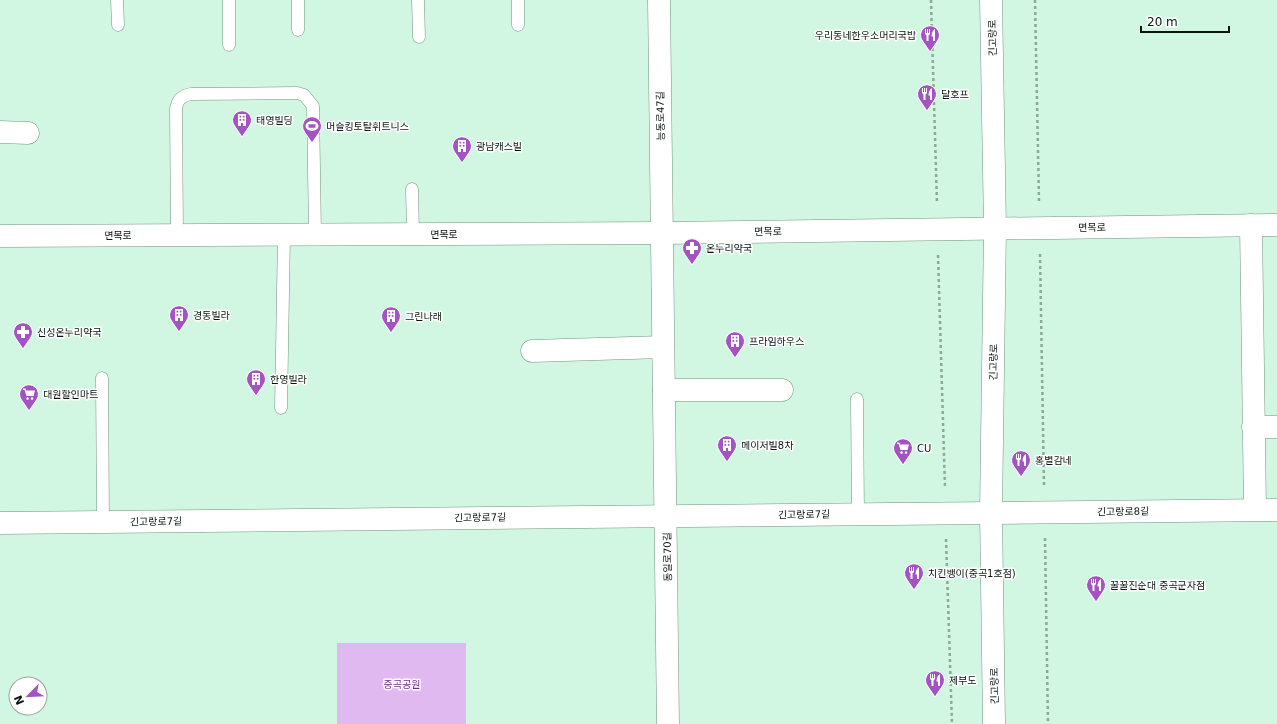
<svg xmlns="http://www.w3.org/2000/svg" width="1277" height="724" font-family="'DejaVu Sans','Noto Sans KR',sans-serif">
<style>
.green{fill:#e0b9f1}
.lines{fill:none;stroke-linecap:round;stroke-linejoin:round}
.service-casing{stroke:#709380;stroke-width:13}
.minor-casing{stroke:#709380;stroke-width:23}
.tertiary-casing{stroke:#709380;stroke-width:23}
.secondary-casing{stroke:#709380;stroke-width:23}
.path{stroke:#8ba898;stroke-width:2.5;stroke-dasharray:3 3;stroke-linecap:butt}
.service{stroke:#fff;stroke-width:12}
.minor{stroke:#fff;stroke-width:22}
.tertiary{stroke:#fff;stroke-width:22}
.secondary{stroke:#fff;stroke-width:22}
.labels{text-anchor:middle;stroke-width:3;stroke-linejoin:round;paint-order:stroke}
.poi-label{font-size:10px;fill:#08150e;stroke:#fff;text-anchor:start}
.street-label{font-size:10px;fill:#08150e;stroke:#fff}
.park-label{font-size:10px;fill:#702d89;stroke:#fff}
</style>
<rect width="100%" height="100%" fill="#d1f7e2"/>
<rect class="green" x="337" y="643" width="129" height="81"/>
<g class="lines">
<defs>
<g id="service">
<path d="M117 0 118 25"/>
<path d="M229 0V45"/>
<path d="M418 0 419 37"/>
<path d="M518 0V25"/>
<path d="M298 30V0"/>
<path d="M412 189 413 234"/>
<path d="M177 235 176 109C178 99 181 96 191 94L297 93 304 95 313 106 315 234"/>
<path d="M102 378 103 521"/>
<path d="M857 399 858 514"/>
<path d="M281 408 284 234"/>
</g>
<g id="minor">
<path d="M659 0 668 724"/>
<path d="M0 132 28 133"/>
<path d="M1251 225 1255 509"/>
<path d="M532 351 663 347"/>
<path d="M664 390H782"/>
<path d="M1253 427H1277"/>
<path d="M0 523 1277 510"/>
</g>
<path id="tertiary" d="M0 236 662 233 1277 225"/>
<path id="secondary" d="M991 0 995 228 991 512 994 724"/>
</defs>
<use href="#service" class="service-casing"/>
<use href="#minor" class="minor-casing"/>
<use href="#tertiary" class="tertiary-casing"/>
<use href="#secondary" class="secondary-casing"/>
<g class="path">
<path d="M931 0 937 204"/>
<path d="M1035 0 1039 201"/>
<path d="M1040 254 1044 485"/>
<path d="M938 255 945 488"/>
<path d="M1045 538 1048 724"/>
<path d="M946 539 952 724"/>
</g>
<use href="#service" class="service"/>
<use href="#minor" class="minor"/>
<use href="#tertiary" class="tertiary"/>
<use href="#secondary" class="secondary"/>
</g>
<defs>
<symbol id="restaurant-pin" viewBox="-11 -11 22 30"><path d="M0 17L-7.5 6A9.5 9.5 0 1 1 7.5 6Z" fill="#a453c3" stroke="#fff"/><path d="M-5-6h1v4h1v-4h1v4h1v-4h1v5L-1.5 .5V6h-2V.5L-5-1ZM5-6V6H3V1.5H1.5Q1.5-4 5-6Z" fill="#fff"/></symbol>
<symbol id="building-pin" viewBox="-11 -11 22 30"><path d="M0 17L-7.5 6A9.5 9.5 0 1 1 7.5 6Z" fill="#a453c3" stroke="#fff"/><path d="M-4-6H4V6H1V3H-1V6H-4ZM-2.5-4.3h1.7v1.8h-1.7ZM.8-4.3h1.7v1.8H.8ZM-2.5-1h1.7V.8h-1.7ZM.8-1h1.7V.8H.8Z" fill="#fff"/></symbol>
<symbol id="stadium-pin" viewBox="-11 -11 22 30"><path d="M0 17L-7.5 6A9.5 9.5 0 1 1 7.5 6Z" fill="#a453c3" stroke="#fff"/><path d="M0-5a6.5 5 0 1 0 0 10a6.5 5 0 1 0 0-10ZM-3.5-1.8h7v3.6h-7Z" fill="#fff"/></symbol>
<symbol id="pharmacy-pin" viewBox="-11 -11 22 30"><path d="M0 17L-7.5 6A9.5 9.5 0 1 1 7.5 6Z" fill="#a453c3" stroke="#fff"/><path d="M-2-6h4v4h4v4h-4v4h-4v-4h-4v-4h4Z" fill="#fff"/></symbol>
<symbol id="supermarket-pin" viewBox="-11 -11 22 30"><path d="M0 17L-7.5 6A9.5 9.5 0 1 1 7.5 6Z" fill="#a453c3" stroke="#fff"/><path d="M-6-5.5h2.5l.6 2H6L4.5 2H-2.5L-4.4-4H-6ZM-1.5 3.2a1.3 1.3 0 1 0 .1 0ZM3 3.2a1.3 1.3 0 1 0 .1 0Z" fill="#fff"/></symbol>
</defs>
<g fill-rule="evenodd">
<use href="#restaurant-pin" x="919" y="24" width="22" height="30"/>
<use href="#restaurant-pin" x="916" y="83" width="22" height="30"/>
<use href="#building-pin" x="231" y="109" width="22" height="30"/>
<use href="#stadium-pin" x="301" y="115" width="22" height="30"/>
<use href="#building-pin" x="451" y="135" width="22" height="30"/>
<use href="#pharmacy-pin" x="681" y="237" width="22" height="30"/>
<use href="#building-pin" x="168" y="304" width="22" height="30"/>
<use href="#building-pin" x="380" y="305" width="22" height="30"/>
<use href="#pharmacy-pin" x="12" y="321" width="22" height="30"/>
<use href="#building-pin" x="724" y="330" width="22" height="30"/>
<use href="#building-pin" x="245" y="368" width="22" height="30"/>
<use href="#supermarket-pin" x="18" y="383" width="22" height="30"/>
<use href="#building-pin" x="716" y="434" width="22" height="30"/>
<use href="#supermarket-pin" x="892" y="437" width="22" height="30"/>
<use href="#restaurant-pin" x="1010" y="449" width="22" height="30"/>
<use href="#restaurant-pin" x="903" y="562" width="22" height="30"/>
<use href="#restaurant-pin" x="1085" y="574" width="22" height="30"/>
<use href="#restaurant-pin" x="924" y="669" width="22" height="30"/>
</g>
<g class="labels">
<g class="poi-label">
<text x="916" y="39" text-anchor="end">우리동네한우소머리국밥</text>
<text x="941" y="98">달호프</text>
<text x="256" y="124">태영빌딩</text>
<text x="326" y="130">머슬킹토탈휘트니스</text>
<text x="476" y="150">광남캐스빌</text>
<text x="706" y="252">온누리약국</text>
<text x="193" y="319">경동빌라</text>
<text x="405" y="320">그린나래</text>
<text x="37" y="336">신성온누리약국</text>
<text x="749" y="345">프라임하우스</text>
<text x="270" y="383">한영빌라</text>
<text x="43" y="398">대원할인마트</text>
<text x="741" y="449">메이저빌8차</text>
<text x="917" y="452">CU</text>
<text x="1035" y="464">홍별감네</text>
<text x="928" y="577">치킨뱅이(중곡1호점)</text>
<text x="1110" y="589">꿀꿀진순대 중곡군자점</text>
<text x="949" y="684">제부도</text>
</g>
<g class="street-label">
<text transform="translate(992 38) rotate(-91)" y="4">긴고랑로</text>
<text transform="translate(660 116) rotate(-91)" y="4">능동로47길</text>
<text transform="translate(1092 227) rotate(-1)" y="4">면목로</text>
<text transform="translate(768 231) rotate(-1)" y="4">면목로</text>
<text x="444" y="238">면목로</text>
<text x="118" y="239">면목로</text>
<text transform="translate(993 362) rotate(-89)" y="4">긴고랑로</text>
<text transform="translate(1123 511) rotate(-1)" y="4">긴고랑로8길</text>
<text transform="translate(804 514) rotate(-1)" y="4">긴고랑로7길</text>
<text transform="translate(480 517) rotate(-1)" y="4">긴고랑로7길</text>
<text transform="translate(156 521) rotate(-1)" y="4">긴고랑로7길</text>
<text transform="translate(667 557) rotate(-91)" y="4">동일로70길</text>
<text transform="translate(994 686) rotate(-91)" y="4">긴고랑로</text>
</g>
<g class="park-label">
<text x="402" y="688">중곡공원</text>
</g>
</g>
<g transform="translate(28 696) rotate(246)"><circle r="19" fill="#ffffff" stroke="#9ca19f"/>
<path d="M0-3L7 15L0 10L-7 15Z" fill="#a453c3"/>
<text y="-6" font-size="11" font-weight="bold" text-anchor="middle" fill="#08150e">N</text>
</g>
<path d="M1141 26v6h88v-6" fill="none" stroke="#08150e" stroke-width="2"/>
<text x="1147" y="26" font-size="12" fill="#08150e" stroke="#ffffff" stroke-width="3" paint-order="stroke">20 m</text>
</svg>
